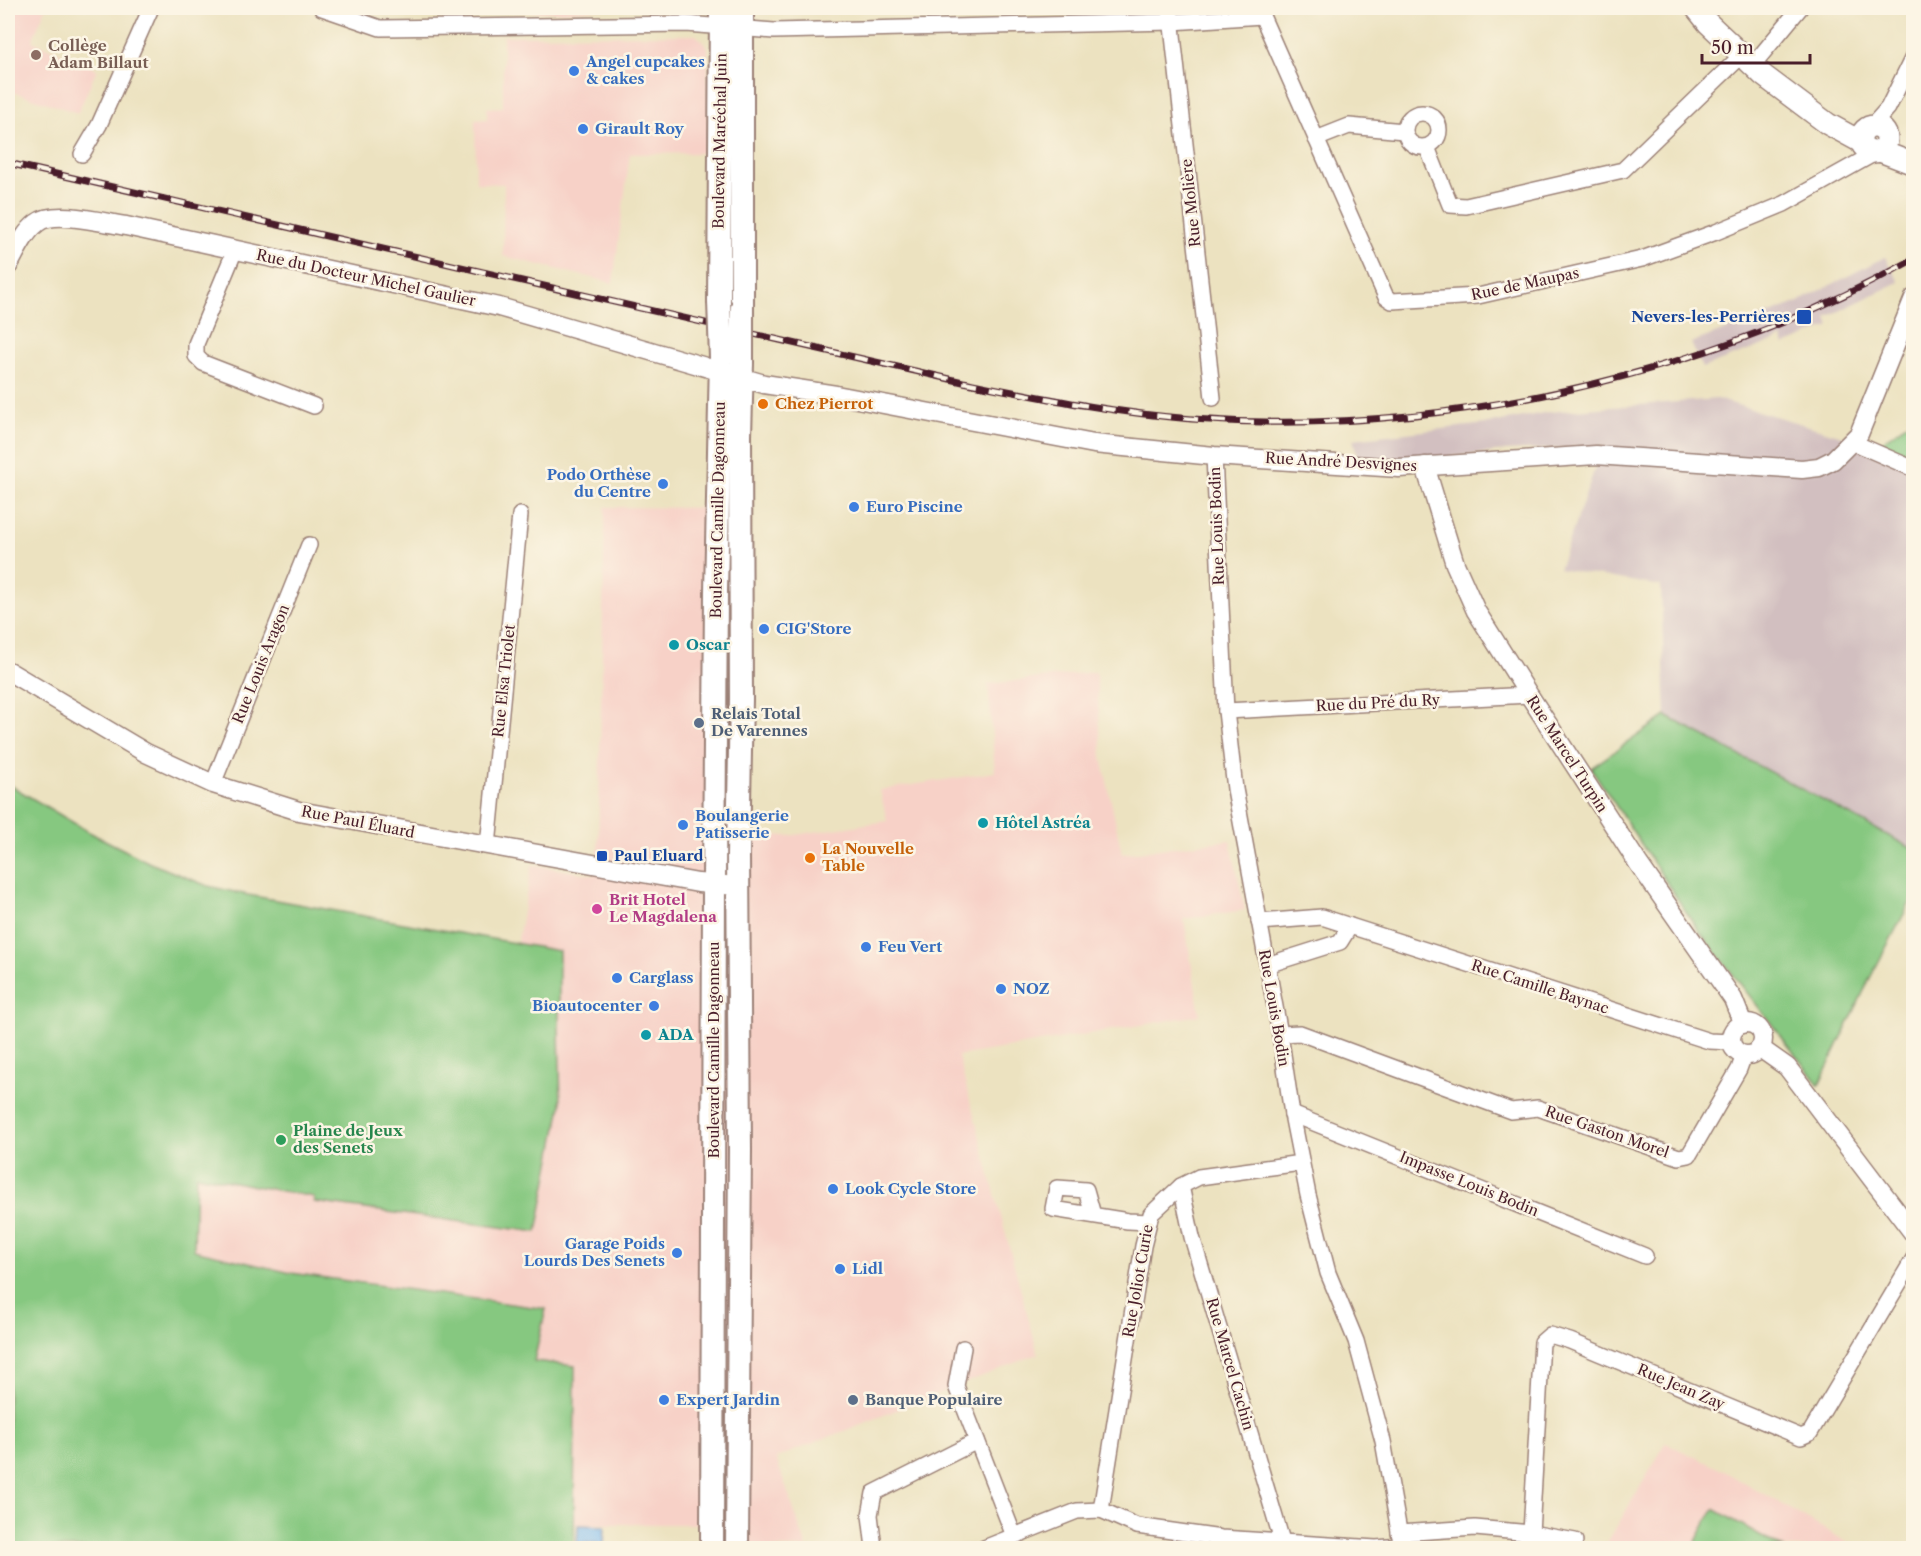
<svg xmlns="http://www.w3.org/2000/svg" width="1921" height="1556" font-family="'Libre Caslon Text',serif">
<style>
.built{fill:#f7d1c7}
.industrial{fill:#d2bfc0}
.green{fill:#86c880;stroke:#687456;stroke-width:1.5}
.water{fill:#7dbcf1;stroke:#646e8e;stroke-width:1.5}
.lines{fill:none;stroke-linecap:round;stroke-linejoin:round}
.minor-casing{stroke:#9b8076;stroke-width:18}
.tertiary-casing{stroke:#9b8076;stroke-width:21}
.secondary-casing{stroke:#9b8076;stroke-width:24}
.primary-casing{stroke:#9b8076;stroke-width:26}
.minor{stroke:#fff;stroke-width:15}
.tertiary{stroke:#fff;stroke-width:18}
.secondary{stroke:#fff;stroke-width:21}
.primary{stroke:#fff;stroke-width:22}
.rail-casing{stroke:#4a1f2b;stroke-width:7}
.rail{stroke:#fcf5e5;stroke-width:4.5;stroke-dasharray:14;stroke-linecap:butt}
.primary-bridge-casing{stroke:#9b8076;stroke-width:26;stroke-linecap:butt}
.primary-bridge{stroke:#fff;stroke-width:22}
.education-dot{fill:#8d6e63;stroke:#fcf5e5;stroke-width:2}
.shop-dot{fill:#3f7fe0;stroke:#fcf5e5;stroke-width:2}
.transit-dot{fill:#1a4fb4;stroke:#fcf5e5;stroke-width:2}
.food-dot{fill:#e8710a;stroke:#fcf5e5;stroke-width:2}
.culture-dot{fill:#0f9aa8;stroke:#fcf5e5;stroke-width:2}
.service-dot{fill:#5c6f8a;stroke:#fcf5e5;stroke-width:2}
.hotel-dot{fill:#d1479c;stroke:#fcf5e5;stroke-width:2}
.leisure-dot{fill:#2e9e5b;stroke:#fcf5e5;stroke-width:2}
.labels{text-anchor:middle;stroke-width:5;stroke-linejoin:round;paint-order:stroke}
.education-label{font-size:15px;font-weight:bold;fill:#785e54;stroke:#fcf5e5;text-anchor:start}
.shop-label{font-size:15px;font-weight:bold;fill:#366cbe;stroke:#fcf5e5;text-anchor:start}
.street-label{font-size:15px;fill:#4a1f2b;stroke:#fcf5e5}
.transit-label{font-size:15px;font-weight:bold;fill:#164399;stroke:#fcf5e5;text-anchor:end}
.food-label{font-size:15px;font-weight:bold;fill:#c56008;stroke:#fcf5e5;text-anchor:start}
.culture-label{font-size:15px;font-weight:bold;fill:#0d838f;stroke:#fcf5e5;text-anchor:start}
.service-label{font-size:15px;font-weight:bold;fill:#4e5e75;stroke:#fcf5e5;text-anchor:start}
.hotel-label{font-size:15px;font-weight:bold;fill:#b23c85;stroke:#fcf5e5;text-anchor:start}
.leisure-label{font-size:15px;font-weight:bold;fill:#27864d;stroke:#fcf5e5;text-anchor:start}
</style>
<rect width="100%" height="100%" fill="#fcf5e5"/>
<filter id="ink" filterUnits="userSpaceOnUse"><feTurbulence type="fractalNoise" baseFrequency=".0167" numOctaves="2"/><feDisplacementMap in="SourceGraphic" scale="12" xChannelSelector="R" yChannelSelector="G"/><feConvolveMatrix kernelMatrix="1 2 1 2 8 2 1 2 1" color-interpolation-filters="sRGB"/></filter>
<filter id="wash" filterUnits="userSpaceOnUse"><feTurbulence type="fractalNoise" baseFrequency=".008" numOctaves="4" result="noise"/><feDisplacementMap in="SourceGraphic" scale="24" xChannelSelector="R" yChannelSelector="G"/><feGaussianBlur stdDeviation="1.35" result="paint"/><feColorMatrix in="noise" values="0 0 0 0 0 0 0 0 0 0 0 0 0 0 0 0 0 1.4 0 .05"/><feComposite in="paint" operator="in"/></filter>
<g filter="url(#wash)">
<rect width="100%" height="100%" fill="#ece2c0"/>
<g class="built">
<path d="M8 8H46L32 41 97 69 78 113 10 91 8 97Z"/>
<path d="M417 8H609L562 12 427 11Z"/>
<path d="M696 35 708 47V153L630 154 613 283 503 256 504 184 476 183 475 120 487 119V108L503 107V36Z"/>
<path d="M605 507 709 508V833L788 836 887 821 880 790 995 772 988 684 1096 672 1102 757 1122 854 1230 840 1245 910 1184 919 1200 1015 958 1056 1038 1354 776 1458 807 1548H746L745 1524H574L575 1366 534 1362 546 1309 291 1273 194 1250 196 1175 314 1197V1202L561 1106 558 951 517 944 532 865 595 875 598 854Z"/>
<path d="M1666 1443 1724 1471 1857 1548H1604Z"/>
</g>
<g class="industrial">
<path d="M1885 257 1899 282 1827 317 1830 326 1785 345 1782 338 1702 368 1691 343 1794 304Z"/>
<path d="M1717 399 1876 446 1913 464V849L1666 716 1661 586 1559 569 1603 446 1505 451 1412 461 1358 458 1353 439 1486 424 1549 412Z"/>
</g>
<g class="green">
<path d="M1913 419V464L1876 446Z"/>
<path d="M1666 716 1913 849V897L1870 978 1819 1085 1696 927 1591 768Z"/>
<path d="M8 784 89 832 150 863 208 886 248 895 559 951V1032L561 1106 537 1232 314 1202V1197L196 1175 194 1250 291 1273 546 1309 534 1361 575 1366 574 1548H8Z"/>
<path d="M1714 1509 1783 1548H1692Z"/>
</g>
<path class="water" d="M578 1525 605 1526 604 1543H577Z"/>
</g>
<g filter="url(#ink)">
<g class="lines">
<defs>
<g id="minor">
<path d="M322 8 380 28 686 24 774 31 1172 22 1262 16"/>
<path d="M1170 8 1213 398"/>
<path d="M1256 8 1262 16 1386 297 1392 301 1478 296 1642 259 1716 232 1784 204 1877 152"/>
<path d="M1752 66 1800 8"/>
<circle cx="1422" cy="130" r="17"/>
<path d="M1872 126 1888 108 1914 55"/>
<path d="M1316 139 1349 126 1404 131"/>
<path d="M1427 147 1450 205 1466 206 1623 170 1741 56"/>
<path d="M82 154 99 125 151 8"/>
<path d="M235 250 196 344V356L203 363 314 406"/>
<path d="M1852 442 1914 469"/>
<path d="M1214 456 1226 711 1235 789 1280 1034 1292 1114 1308 1195 1328 1273 1356 1341 1383 1441 1402 1548"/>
<path d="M1226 711 1529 695"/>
<path d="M213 784 309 545"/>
<path d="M488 846 520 515"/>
<path d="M1259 922 1322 917 1709 1041 1732 1042"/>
<path d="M1267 965 1340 942 1350 926"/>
<path d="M1280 1034 1300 1033 1511 1111 1538 1108 1679 1157 1689 1155 1739 1069 1744 1055"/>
<path d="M1292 1114 1645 1256"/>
<path d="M1181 1186 1192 1237 1282 1541"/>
<path d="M1093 1215 1086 1190 1057 1188 1053 1209 1128 1221 1149 1222"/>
<path d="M963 1348 956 1386 1014 1536"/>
<path d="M1101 1510 1143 1246 1151 1214 1181 1186 1199 1177 1301 1163"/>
<path d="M1399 1533 1475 1528 1531 1533 1542 1342 1550 1335 1570 1341 1801 1437 1810 1433 1914 1258"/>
<path d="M1531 1533 1575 1541"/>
<path d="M874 1548 870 1515 874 1493 977 1441"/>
<path d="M984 1548 1077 1511 1101 1510 1137 1526 1221 1538 1376 1548 1401 1546"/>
</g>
<g id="tertiary">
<path d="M8 266C16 252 24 233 37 223 54 209 105 223 126 226L499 307 764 384 836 395 1094 444 1214 456 1399 468 1596 455 1802 469 1819 467 1833 460 1859 434 1914 298"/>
<path d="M1425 466 1455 564 1476 611 1529 695 1638 863 1733 999 1743 1024"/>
<path d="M8 671 146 753 213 784 299 811 698 883 738 886"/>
<circle cx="1747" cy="1039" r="16"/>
<path d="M1760 1048 1787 1067 1914 1234"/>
</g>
<g id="secondary">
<path d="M1696 8 1708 23 1764 76 1828 124 1861 142"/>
<circle cx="1874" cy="139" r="13"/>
<path d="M1880 151 1914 164"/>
</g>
<g id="primary">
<path d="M719 301 721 8"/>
<path d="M742 308V8"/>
<path d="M712 1548 714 884 716 592 721 358"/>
<path d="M737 1548 740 1149 738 855 741 699 740 436 742 363"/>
</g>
</defs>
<use href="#minor" class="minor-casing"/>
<use href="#tertiary" class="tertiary-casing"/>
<use href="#secondary" class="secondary-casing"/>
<use href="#primary" class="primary-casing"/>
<use href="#minor" class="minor"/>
<use href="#tertiary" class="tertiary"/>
<use href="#secondary" class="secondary"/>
<use href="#primary" class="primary"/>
<defs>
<path id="rail" d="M8 163 963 382C1039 397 1114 413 1192 419 1436 437 1700 379 1914 259"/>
</defs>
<use href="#rail" class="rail-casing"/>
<use href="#rail" class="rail"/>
<defs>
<g id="primary-bridge">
<path d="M719 301 721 358"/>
<path d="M742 308V363"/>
</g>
</defs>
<use href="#primary-bridge" class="primary-bridge-casing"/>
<use href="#primary-bridge" class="primary-bridge"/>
</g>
</g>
<circle class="education-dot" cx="36" cy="55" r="6"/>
<g class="shop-dot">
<circle cx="574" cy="71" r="6"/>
<circle cx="583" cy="129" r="6"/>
<circle cx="663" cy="484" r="6"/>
<circle cx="854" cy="507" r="6"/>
<circle cx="764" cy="629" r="6"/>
<circle cx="683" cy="825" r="6"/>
<circle cx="866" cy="947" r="6"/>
<circle cx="617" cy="978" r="6"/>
<circle cx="1001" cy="989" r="6"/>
<circle cx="654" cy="1006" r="6"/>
<circle cx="833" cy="1189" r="6"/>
<circle cx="677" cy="1253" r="6"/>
<circle cx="840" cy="1269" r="6"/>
<circle cx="664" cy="1400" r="6"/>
</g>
<g class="transit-dot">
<rect x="1796" y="309" width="16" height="16" rx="3"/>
<rect x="596" y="850" width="12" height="12" rx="3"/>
</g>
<g class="food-dot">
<circle cx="763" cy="404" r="6"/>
<circle cx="810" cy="858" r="6"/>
</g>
<g class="culture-dot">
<circle cx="674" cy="645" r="6"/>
<circle cx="983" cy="823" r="6"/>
<circle cx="646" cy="1035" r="6"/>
</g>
<g class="service-dot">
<circle cx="699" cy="723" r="6"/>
<circle cx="853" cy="1400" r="6"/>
</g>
<circle class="hotel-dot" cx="597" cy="909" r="6"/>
<circle class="leisure-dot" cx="281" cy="1140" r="6"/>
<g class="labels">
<g class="education-label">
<text x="48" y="51">Collège<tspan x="48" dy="17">Adam Billaut</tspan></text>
</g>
<g class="shop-label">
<text x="586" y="67">Angel cupcakes<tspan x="586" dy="17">&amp; cakes</tspan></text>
<text x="595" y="134">Girault Roy</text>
<text x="651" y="480" text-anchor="end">Podo Orthèse<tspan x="651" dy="17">du Centre</tspan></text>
<text x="866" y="512">Euro Piscine</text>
<text x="776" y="634">CIG'Store</text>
<text x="695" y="821">Boulangerie<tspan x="695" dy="17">Patisserie</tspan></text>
<text x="878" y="952">Feu Vert</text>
<text x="629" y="983">Carglass</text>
<text x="1013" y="994">NOZ</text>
<text x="642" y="1011" text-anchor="end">Bioautocenter</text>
<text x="845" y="1194">Look Cycle Store</text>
<text x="665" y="1249" text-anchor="end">Garage Poids<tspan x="665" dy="17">Lourds Des Senets</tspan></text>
<text x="852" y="1274">Lidl</text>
<text x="676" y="1405">Expert Jardin</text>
</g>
<g class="street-label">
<text transform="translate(720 141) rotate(-89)" y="5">Boulevard Maréchal Juin</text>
<text transform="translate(1191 203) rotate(-96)" y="5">Rue Molière</text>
<text transform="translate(366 278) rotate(12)" y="5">Rue du Docteur Michel Gaulier</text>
<text transform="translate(1525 284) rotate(-12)" y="5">Rue de Maupas</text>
<text transform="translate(1341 462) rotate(3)" y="5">Rue André Desvignes</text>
<text transform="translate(718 510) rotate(-89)" y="5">Boulevard Camille Dagonneau</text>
<text transform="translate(1217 526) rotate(-92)" y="5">Rue Louis Bodin</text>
<text transform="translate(261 664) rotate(-68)" y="5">Rue Louis Aragon</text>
<text transform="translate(504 681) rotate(-84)" y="5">Rue Elsa Triolet</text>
<text transform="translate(1378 703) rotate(-3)" y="5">Rue du Pré du Ry</text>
<text transform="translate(1567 754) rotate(57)" y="5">Rue Marcel Turpin</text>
<text transform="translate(358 822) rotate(11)" y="5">Rue Paul Éluard</text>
<text transform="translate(1540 987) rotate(18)" y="5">Rue Camille Baynac</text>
<text transform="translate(1274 1008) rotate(80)" y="5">Rue Louis Bodin</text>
<text transform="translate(714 1050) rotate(-90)" y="5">Boulevard Camille Dagonneau</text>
<text transform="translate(1607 1132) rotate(19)" y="5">Rue Gaston Morel</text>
<text transform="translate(1469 1184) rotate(22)" y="5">Impasse Louis Bodin</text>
<text transform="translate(1138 1281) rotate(-80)" y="5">Rue Joliot Curie</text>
<text transform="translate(1230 1364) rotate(74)" y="5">Rue Marcel Cachin</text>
<text transform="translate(1681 1387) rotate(23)" y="5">Rue Jean Zay</text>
</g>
<g class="transit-label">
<text x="1790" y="322">Nevers-les-Perrières</text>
<text x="614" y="861" text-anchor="start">Paul Eluard</text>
</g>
<g class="food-label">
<text x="775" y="409">Chez Pierrot</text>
<text x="822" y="854">La Nouvelle<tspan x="822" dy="17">Table</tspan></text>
</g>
<g class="culture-label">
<text x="686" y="650">Oscar</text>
<text x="995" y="828">Hôtel Astréa</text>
<text x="658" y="1040">ADA</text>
</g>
<g class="service-label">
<text x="711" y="719">Relais Total<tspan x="711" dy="17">De Varennes</tspan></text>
<text x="865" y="1405">Banque Populaire</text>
</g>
<g class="hotel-label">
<text x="609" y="905">Brit Hotel<tspan x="609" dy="17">Le Magdalena</tspan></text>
</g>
<g class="leisure-label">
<text x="293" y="1136">Plaine de Jeux<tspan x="293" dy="17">des Senets</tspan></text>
</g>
</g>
<rect width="1921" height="1556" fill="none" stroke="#fcf5e5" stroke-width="30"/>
<path d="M1702 54v9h108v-9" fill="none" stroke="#4a1f2b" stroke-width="3"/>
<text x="1711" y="54" font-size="18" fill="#4a1f2b" stroke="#fcf5e5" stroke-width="4.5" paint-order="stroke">50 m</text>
</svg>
